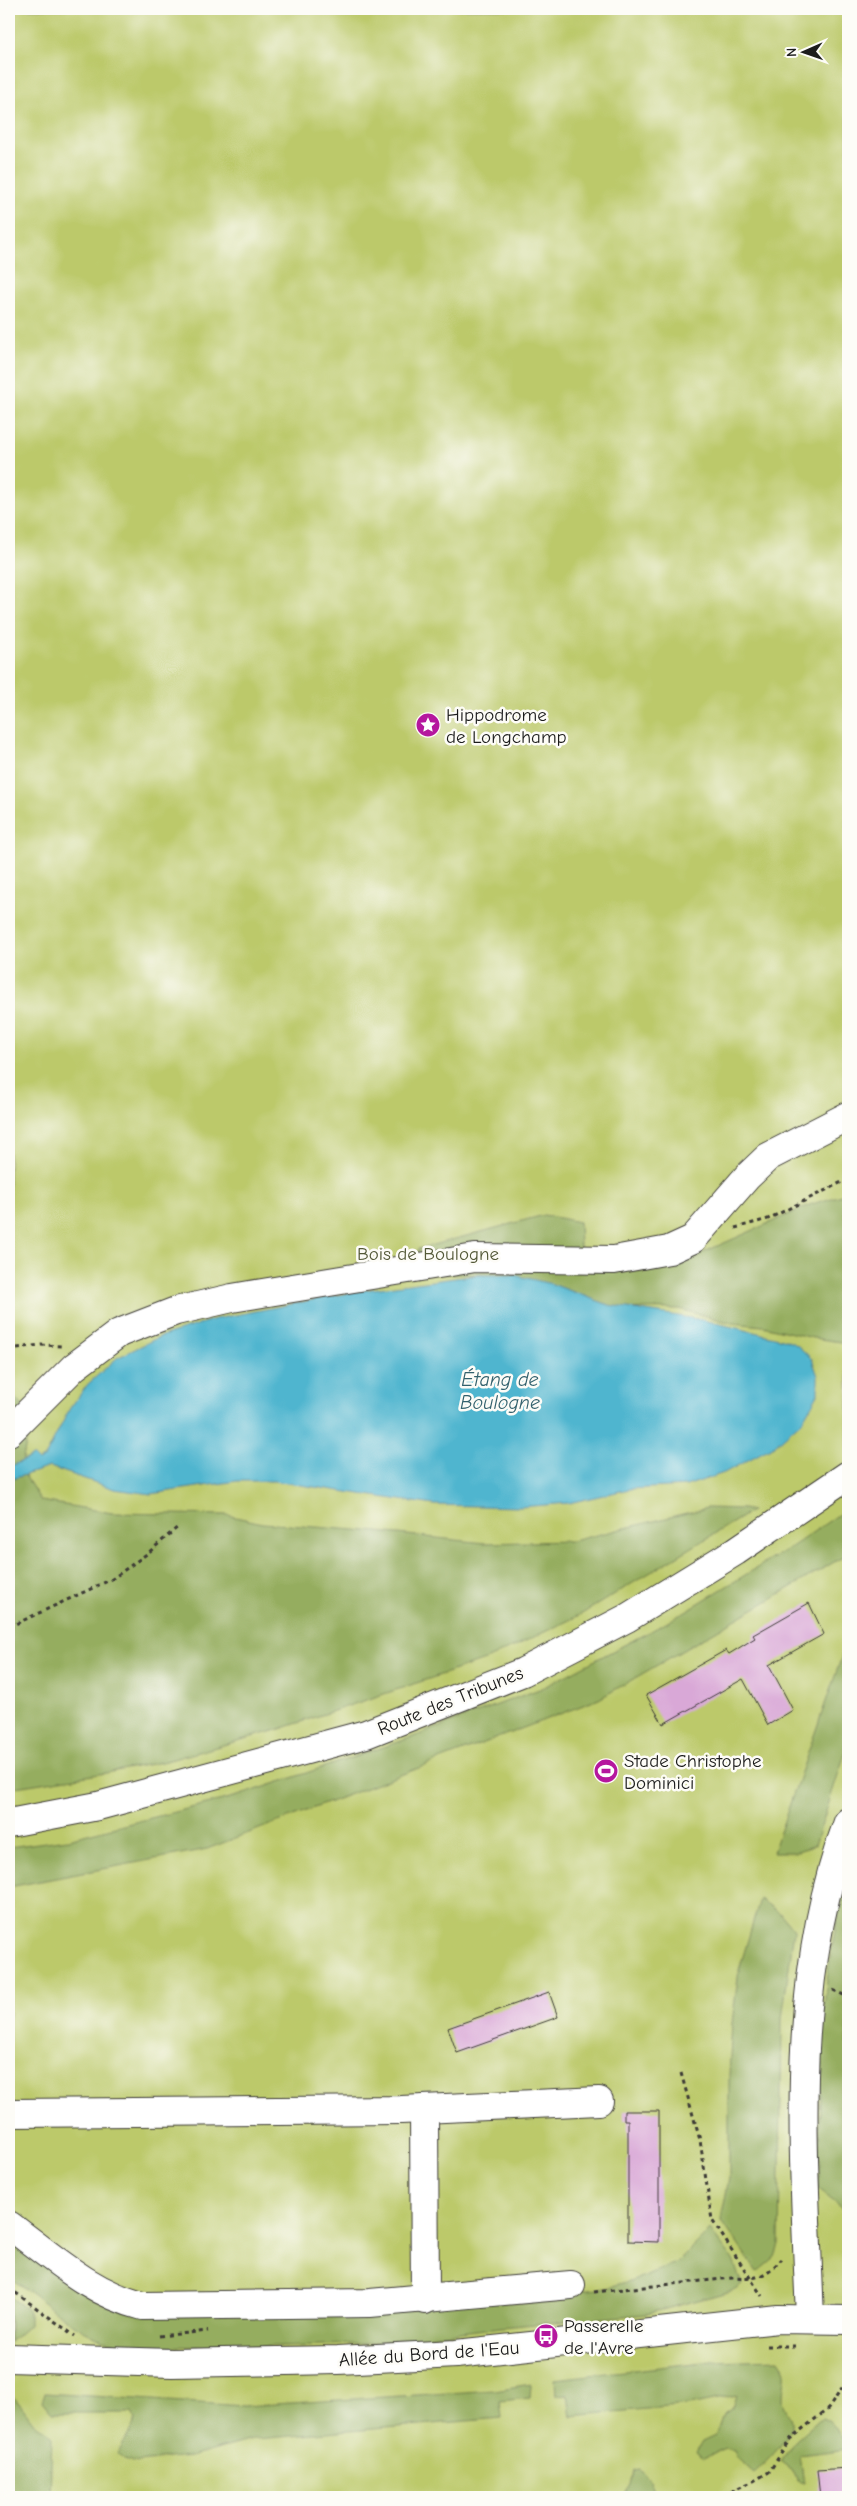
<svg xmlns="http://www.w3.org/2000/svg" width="857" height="2506" font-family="'Comic Neue',sans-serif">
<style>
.green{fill:#bcc96b;stroke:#6c7244}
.forest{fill:#95ad5f;stroke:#58643e}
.water{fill:#50b5cf;stroke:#366876}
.building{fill:#d9a8d7}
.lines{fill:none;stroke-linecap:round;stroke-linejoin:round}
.minor-casing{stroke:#3c3a36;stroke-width:30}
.major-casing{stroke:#3c3a36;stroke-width:30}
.path{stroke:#3c3a36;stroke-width:3;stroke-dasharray:4 4;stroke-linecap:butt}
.minor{stroke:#fff;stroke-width:28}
.major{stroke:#fff;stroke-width:28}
.labels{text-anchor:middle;stroke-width:5;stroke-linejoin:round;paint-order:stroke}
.poi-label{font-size:19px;fill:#1c1c1c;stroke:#fdfcf7;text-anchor:start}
.park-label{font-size:19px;fill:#545938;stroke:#fdfcf7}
.street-label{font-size:19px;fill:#1c1c1c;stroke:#fdfcf7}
.water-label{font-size:20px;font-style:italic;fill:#33616d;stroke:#fdfcf7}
</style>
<rect width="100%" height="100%" fill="#fdfcf7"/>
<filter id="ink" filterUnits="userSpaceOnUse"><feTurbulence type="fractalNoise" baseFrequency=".02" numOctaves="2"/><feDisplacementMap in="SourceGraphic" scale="10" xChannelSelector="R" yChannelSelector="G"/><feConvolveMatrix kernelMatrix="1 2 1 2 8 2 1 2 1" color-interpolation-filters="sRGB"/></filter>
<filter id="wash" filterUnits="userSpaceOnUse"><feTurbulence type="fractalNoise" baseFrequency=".0096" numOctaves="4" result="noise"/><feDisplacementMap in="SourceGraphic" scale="20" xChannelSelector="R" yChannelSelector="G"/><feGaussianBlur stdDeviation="1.12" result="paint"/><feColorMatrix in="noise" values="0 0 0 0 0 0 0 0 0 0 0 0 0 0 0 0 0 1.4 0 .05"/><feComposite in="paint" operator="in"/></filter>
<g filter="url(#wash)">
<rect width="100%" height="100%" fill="#f0e7cc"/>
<rect class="green" x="9" y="9" width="839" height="2488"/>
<g class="forest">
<path d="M848 1193V1343L813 1338 763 1326 732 1323 679 1309 582 1308 482 1275 418 1273V1249L544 1215 579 1222 581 1268 641 1271 686 1260 812 1204Z"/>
<path d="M9 1393 23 1406 27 1438 21 1469 41 1501 112 1513 227 1515 262 1523 368 1531 485 1543 572 1541 707 1508 743 1509 752 1511 580 1615 488 1659 277 1730 166 1761 106 1773 9 1788Z"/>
<path d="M848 1508V1554L599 1699 207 1849 9 1887V1847L68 1839 238 1796 413 1737 542 1688 666 1623 793 1546Z"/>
<path d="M848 1639V1744L815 1845 795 1852H773Z"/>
<path d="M848 1879V2207H842L819 2189C820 2084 817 1980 848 1879Z"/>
<path d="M760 1899 781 1914 794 1930 782 2019 779 2245 775 2257 757 2272 721 2220 729 2178V2075L732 2023 739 1970Z"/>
<path d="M710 2230 733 2260 742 2285 735 2290 647 2314 501 2327 365 2344 240 2347 131 2346 102 2340 77 2327 9 2277V2233L106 2302 527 2297 606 2288 645 2276 678 2262Z"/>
<path d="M9 2296 29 2311V2325L10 2342Z"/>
<path d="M779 2359C790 2375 783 2381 783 2399 783 2407 790 2413 791 2421 794 2436 765 2463 754 2473L737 2458 734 2451 726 2449 704 2458 696 2452 702 2442 715 2436 723 2414 733 2408 737 2395 689 2405 571 2416 568 2395 556 2396 555 2379 712 2361Z"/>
<path d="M531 2384 530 2398 500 2401 502 2418 256 2439 190 2457 137 2462 124 2459 118 2454 136 2420 132 2413H52L42 2401 45 2393 244 2406 495 2390Z"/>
<path d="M9 2394 20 2404 34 2423 52 2435 50 2497H9Z"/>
<path d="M822 2417C836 2421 837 2437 848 2443V2449L800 2455 804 2483 797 2481 793 2472 780 2462 794 2442Z"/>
<path d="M640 2470 650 2480 657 2497H623L631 2485 634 2471Z"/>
</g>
<path class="water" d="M478 1275H514L552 1284 609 1305 703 1320 783 1339 797 1345 812 1359 818 1376V1394L803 1420 774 1446 724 1473 686 1486 629 1489 569 1503 520 1507 434 1505 274 1481H237L151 1494 114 1489 50 1467 9 1480V1467L33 1456 38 1461 45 1457 70 1408 88 1384 117 1358 159 1337 215 1319 364 1290Z"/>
<g id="blocks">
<g class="building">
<path d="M809 1603 824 1634 769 1665 793 1710 768 1725 743 1679 663 1724 646 1695 726 1650 729 1654 755 1638 753 1635Z"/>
<path d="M549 1992 558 2017 457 2053 448 2028Z"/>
<path d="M624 2111H659V2242L628 2241V2120H624Z"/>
<path d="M848 2468V2497H820L817 2470Z"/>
</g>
</g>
</g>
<g filter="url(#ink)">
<use href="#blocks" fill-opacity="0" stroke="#3c3a36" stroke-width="1"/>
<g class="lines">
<defs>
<g id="minor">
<path d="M9 1432 74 1367 119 1333 176 1311 232 1298 475 1258 614 1260 669 1250 693 1239 747 1177 768 1157 848 1116"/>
<path d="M9 1823 98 1806 366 1734 523 1672 627 1618 736 1551 848 1475"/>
<path d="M424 2109 425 2300"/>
<path d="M9 2113 401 2110 599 2101"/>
<path d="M9 2225C51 2256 92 2294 143 2306L370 2303 571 2285"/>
<path d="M810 2319C804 2151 788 1982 848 1822"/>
</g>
<path id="major" d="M9 2358 172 2363 338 2360 456 2354 778 2319 848 2320"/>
</defs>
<use href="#minor" class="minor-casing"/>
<use href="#major" class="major-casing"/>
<g class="path">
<path d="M735 1228 768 1219 848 1179"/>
<path d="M9 1349 41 1345 63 1346"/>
<path d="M9 1627 112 1579 148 1553 179 1526"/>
<path d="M833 1990 848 1997"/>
<path d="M681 2073 700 2140 712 2220 762 2296"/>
<path d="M9 2288 75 2336"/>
<path d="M594 2292 732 2278C758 2280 765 2276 782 2259"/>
<path d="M159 2336 208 2331"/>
<path d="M767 2346H796"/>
<path d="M716 2497 752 2482 769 2472 792 2437 828 2409 848 2380"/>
</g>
<use href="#minor" class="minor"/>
<use href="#major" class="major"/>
</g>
</g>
<defs>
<symbol id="sight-disc" viewBox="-11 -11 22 22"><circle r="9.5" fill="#b5179e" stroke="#fdfcf7"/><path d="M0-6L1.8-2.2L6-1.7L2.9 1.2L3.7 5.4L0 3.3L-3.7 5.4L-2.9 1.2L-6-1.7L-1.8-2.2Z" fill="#fff"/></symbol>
<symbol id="stadium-disc" viewBox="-11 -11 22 22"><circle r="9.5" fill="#b5179e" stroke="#fdfcf7"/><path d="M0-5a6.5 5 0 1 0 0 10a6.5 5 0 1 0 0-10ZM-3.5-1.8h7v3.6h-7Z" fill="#fff"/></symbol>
<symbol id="bus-disc" viewBox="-11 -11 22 22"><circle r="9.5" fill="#b5179e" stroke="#fdfcf7"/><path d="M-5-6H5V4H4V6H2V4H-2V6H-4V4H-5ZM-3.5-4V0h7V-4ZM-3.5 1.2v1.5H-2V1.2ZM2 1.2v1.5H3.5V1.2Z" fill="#fff"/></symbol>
</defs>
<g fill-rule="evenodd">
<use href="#sight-disc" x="414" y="711" width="28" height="28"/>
<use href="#stadium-disc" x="592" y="1757" width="28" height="28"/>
<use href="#bus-disc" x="532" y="2322" width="28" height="28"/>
</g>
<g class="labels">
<g class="poi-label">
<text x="446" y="721">Hippodrome<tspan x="446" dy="22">de Longchamp</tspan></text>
<text x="624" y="1767">Stade Christophe<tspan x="624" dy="22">Dominici</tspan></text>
<text x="564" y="2332">Passerelle<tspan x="564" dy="22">de l'Avre</tspan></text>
</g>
<g class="park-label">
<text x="428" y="1260">Bois de Boulogne</text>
</g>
<g class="street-label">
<text transform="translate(450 1700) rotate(-22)" y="7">Route des Tribunes</text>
<text transform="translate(429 2353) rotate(-4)" y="7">Allée du Bord de l'Eau</text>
</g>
<g class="water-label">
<text x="500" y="1386">Étang de<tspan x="500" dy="23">Boulogne</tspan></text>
</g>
</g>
<rect width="857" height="2506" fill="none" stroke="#fdfcf7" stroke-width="30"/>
<g transform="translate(804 52) rotate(268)" stroke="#fdfcf7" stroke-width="4" paint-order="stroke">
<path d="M0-4L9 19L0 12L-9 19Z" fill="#1c1c1c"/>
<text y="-8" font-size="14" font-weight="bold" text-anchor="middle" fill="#1c1c1c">N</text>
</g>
</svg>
